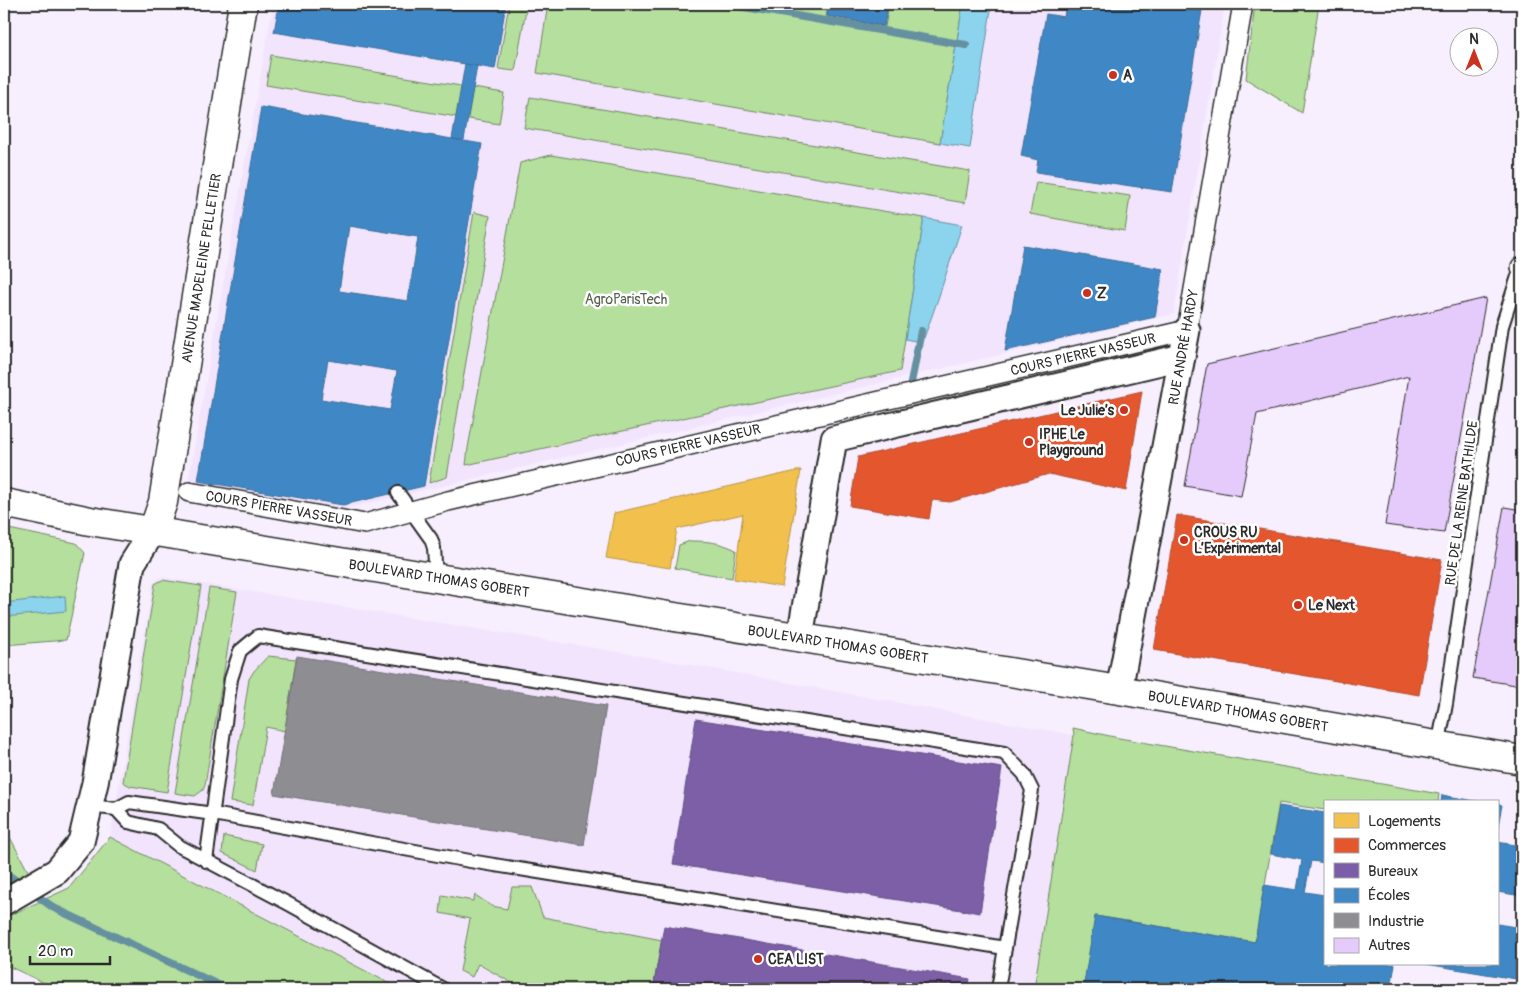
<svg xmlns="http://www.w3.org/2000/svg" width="1526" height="993" font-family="Pangolin,sans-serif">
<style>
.built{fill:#f2e4fd}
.green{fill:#b5df9c;stroke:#708564}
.water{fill:#8cd4ee;stroke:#6590a0}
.homes{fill:#f2c14e;stroke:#b69444}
.shops{fill:#e4572e;stroke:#ac4a2d}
.offices{fill:#7b5ea7;stroke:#634f82}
.schools{fill:#3f88c5;stroke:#396c97;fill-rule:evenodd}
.industry{fill:#8d8d92;stroke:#707073}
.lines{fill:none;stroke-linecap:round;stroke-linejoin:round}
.stream{stroke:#6590a0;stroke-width:8}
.building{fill:#e5cbfb;stroke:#2b2b2b}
.service-casing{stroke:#2b2b2b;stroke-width:16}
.pedestrian-casing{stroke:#2b2b2b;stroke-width:22}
.minor-casing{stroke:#2b2b2b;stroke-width:29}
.tertiary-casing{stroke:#2b2b2b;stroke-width:31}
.secondary-casing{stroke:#2b2b2b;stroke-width:31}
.service{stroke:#fff;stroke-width:12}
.pedestrian{stroke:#fff;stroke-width:19}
.minor{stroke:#fff;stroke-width:25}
.tertiary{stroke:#fff;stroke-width:28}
.secondary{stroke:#fff;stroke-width:28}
.poi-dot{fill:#c8321e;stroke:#fff;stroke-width:2}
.labels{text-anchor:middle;stroke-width:5;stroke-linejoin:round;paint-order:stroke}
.poi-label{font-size:14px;font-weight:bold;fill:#2b2b2b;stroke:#fff;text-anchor:start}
.street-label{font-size:14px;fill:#2b2b2b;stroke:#fff}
.park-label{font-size:14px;fill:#54614d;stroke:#fff}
</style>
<rect width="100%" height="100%" fill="#f7effe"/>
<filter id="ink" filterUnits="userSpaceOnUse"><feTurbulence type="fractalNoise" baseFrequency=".02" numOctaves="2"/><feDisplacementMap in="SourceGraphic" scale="10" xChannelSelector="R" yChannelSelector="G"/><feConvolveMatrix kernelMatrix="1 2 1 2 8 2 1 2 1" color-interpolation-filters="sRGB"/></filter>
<g filter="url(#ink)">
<g class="built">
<path d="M273 4H1225L1174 314 345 509 188 482Z"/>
<path d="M162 577 643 656 1074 735 1034 989H400L110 837 153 583Z"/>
</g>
<g class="green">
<path d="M509 4H527L515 71 498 69Z"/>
<path d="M548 4H828L826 17 885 27 889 4H963L940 143 537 73Z"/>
<path d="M1255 4H1319L1302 113 1246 79Z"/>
<path d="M271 55 504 93 499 124 266 85Z"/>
<path d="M530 97 970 171 965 203 524 128Z"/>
<path d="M551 155 924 218 900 371 466 465 468 448 520 163Z"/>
<path d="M1036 182 1130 196 1125 231 1030 214Z"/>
<path d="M474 212 490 216 447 477 429 483Z"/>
<path d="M4 528 76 543 85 553 66 640 4 645Z"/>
<path d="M690 541C707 541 720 542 736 550L732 578 675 568 679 545Z"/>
<path d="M162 580 201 586 167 792 130 786 123 782 155 584Z"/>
<path d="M209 588 237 592 205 785 203 790 195 796 175 793Z"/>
<path d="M268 656 296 659 285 731 266 727 253 805 230 802 249 679 254 671Z"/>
<path d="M1073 728 1119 738 1439 794 1438 802H1325V810L1279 803 1255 942 1096 916 1084 989H1034L1074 735Z"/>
<path d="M4 826 29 873 4 881Z"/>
<path d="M224 836 262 844 257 870 222 853Z"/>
<path d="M110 837 400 989H57L4 964V918L69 888Z"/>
<path d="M512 887H532L543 917 662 940 653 989H523L478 964 472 977 460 971 470 919 440 913 442 895 473 901 475 895 492 906 507 909Z"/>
</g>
<g class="water">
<path d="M963 4 991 9 970 148 940 143Z"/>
<path d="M924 218 962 225 938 299 924 338 915 341 905 339Z"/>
<path d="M65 596 66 611 4 617V603Z"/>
</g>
<path class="homes" d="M801 470 782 587 734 579 743 514 677 529 670 568 606 558 614 513Z"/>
<g class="shops">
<path d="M1142 391 1126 491 1049 474 950 502 932 500 929 519 850 506 858 457Z"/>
<path d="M1177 515 1442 560 1419 695 1154 650Z"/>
</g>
<g class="offices">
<path d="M696 719 1002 768 980 913 673 864Z"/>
<path d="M664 926 970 979 968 989H653Z"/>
</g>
<g class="schools">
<path d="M279 4H506L495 69 274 32Z"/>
<path d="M829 4H888L884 26 827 16Z"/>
<path d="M1066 4H1203L1172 192 1036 172 1038 160 1021 156 1046 14 1064 17Z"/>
<path d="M465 64 477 66 464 140 452 139Z"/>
<path d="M261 107 482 144 424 486 343 505 198 481ZM349 226 418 237 408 301 339 291ZM328 360 397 371 390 410 321 399Z"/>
<path d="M1023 245 1163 269 1155 317 1005 351Z"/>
<path d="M1442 795 1481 802H1441Z"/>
<path d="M1497 804 1502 805 1497 831Z"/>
<path d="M1279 806 1325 813V863L1311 861 1305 892 1325 895V964H1395L1391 989H1083L1095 916 1255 942 1264 885 1297 890 1302 860 1271 854Z"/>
<path d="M1497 842 1522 846V896L1497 892Z"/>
<path d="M1497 924 1522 928V980L1426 964H1497Z"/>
</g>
<path class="industry" d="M297 656 606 706 584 845 274 794Z"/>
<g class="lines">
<g class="stream">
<path d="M727 4 966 45"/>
<path d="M909 393 921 331"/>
<path d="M4 872 54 908 227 989"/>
</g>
</g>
<g class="building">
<path d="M1486 298 1444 533 1385 525 1409 376 1257 414 1241 496 1185 486 1207 364Z"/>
<path d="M1504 507 1522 510V686L1473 678Z"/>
</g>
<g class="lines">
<defs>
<g id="service">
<path d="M398 493 431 539 434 548 436 577"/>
<path d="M1438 747 1446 704 1502 326 1521 267"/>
<path d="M90 806 116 809 129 802 213 814 470 861 1005 948"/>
<path d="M116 809 128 822 158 829 179 846 287 903 443 989"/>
<path d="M206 861 231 679 240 651 258 636 1004 753 1024 774 1032 790 998 989"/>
</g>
<g id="pedestrian">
<path d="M1521 267H1522"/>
<path d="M189 492 365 524 448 501 1187 330 1243 4"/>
</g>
<g id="minor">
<path d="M800 637 834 439 1182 357"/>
<path d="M1119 690 1187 330"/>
<path d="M4 902 57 871 81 842 95 783 132 564 153 531"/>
</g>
<path id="tertiary" d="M153 531 163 502 243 4"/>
<path id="secondary" d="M4 503 90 521 1119 690 1522 760"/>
</defs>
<use href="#service" class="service-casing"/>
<use href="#pedestrian" class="pedestrian-casing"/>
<use href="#minor" class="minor-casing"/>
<use href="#tertiary" class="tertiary-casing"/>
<use href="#secondary" class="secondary-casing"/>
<use href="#service" class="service"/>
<use href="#pedestrian" class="pedestrian"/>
<use href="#minor" class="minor"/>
<use href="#tertiary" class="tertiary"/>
<use href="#secondary" class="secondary"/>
</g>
</g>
<g class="poi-dot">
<circle cx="1113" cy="75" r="5"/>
<circle cx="1087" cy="293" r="5"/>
<circle cx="1124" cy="410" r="5"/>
<circle cx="1029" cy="442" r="5"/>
<circle cx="1184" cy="540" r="5"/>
<circle cx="1298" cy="605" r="5"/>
<circle cx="758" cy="959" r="5"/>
</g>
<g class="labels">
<g class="poi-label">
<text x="1123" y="80">A</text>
<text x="1097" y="298">Z</text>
<text x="1114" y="415" text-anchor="end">Le Julie’s</text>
<text x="1039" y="439">IPHE Le<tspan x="1039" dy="16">Playground</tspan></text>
<text x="1194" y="537">CROUS RU<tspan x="1194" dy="16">L’Expérimental</tspan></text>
<text x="1308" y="610">Le Next</text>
<text x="768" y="964">CEA LIST</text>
</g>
<g class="street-label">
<text transform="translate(201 268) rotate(-81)" y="5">AVENUE MADELEINE PELLETIER</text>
<text transform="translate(1183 347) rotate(-80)" y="5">RUE ANDRÉ HARDY</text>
<text transform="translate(1083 354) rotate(-13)" y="5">COURS PIERRE VASSEUR</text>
<text transform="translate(688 445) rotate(-13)" y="5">COURS PIERRE VASSEUR</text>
<text transform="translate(1461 503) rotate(-82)" y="5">RUE DE LA REINE BATHILDE</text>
<text transform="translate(279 508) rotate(10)" y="5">COURS PIERRE VASSEUR</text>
<text transform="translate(439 578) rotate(9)" y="5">BOULEVARD THOMAS GOBERT</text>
<text transform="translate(838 644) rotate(9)" y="5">BOULEVARD THOMAS GOBERT</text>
<text transform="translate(1238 711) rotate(10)" y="5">BOULEVARD THOMAS GOBERT</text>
</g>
<g class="park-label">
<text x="626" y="304">AgroParisTech</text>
</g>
</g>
<rect width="1526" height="993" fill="none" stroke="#fff" stroke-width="20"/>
<rect x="10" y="10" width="1506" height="973" fill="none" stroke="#2b2b2b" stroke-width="2" filter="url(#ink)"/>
<rect x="1324" y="800" width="175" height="165" fill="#ffffff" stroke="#aaaaaa"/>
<rect x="1334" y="813" width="25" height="15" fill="#f2c14e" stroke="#aaaaaa"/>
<text x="1368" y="826" font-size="15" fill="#2b2b2b">Logements</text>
<rect x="1334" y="838" width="25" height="15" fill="#e4572e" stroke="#aaaaaa"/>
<text x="1368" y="850" font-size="15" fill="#2b2b2b">Commerces</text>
<rect x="1334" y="863" width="25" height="15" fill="#7b5ea7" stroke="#aaaaaa"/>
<text x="1368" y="876" font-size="15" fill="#2b2b2b">Bureaux</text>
<rect x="1334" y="888" width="25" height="15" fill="#3f88c5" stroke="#aaaaaa"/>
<text x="1368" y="900" font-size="15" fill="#2b2b2b">Écoles</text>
<rect x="1334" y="913" width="25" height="15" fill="#8d8d92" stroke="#aaaaaa"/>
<text x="1368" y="926" font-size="15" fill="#2b2b2b">Industrie</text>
<rect x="1334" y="938" width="25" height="15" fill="#e5cbfb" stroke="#aaaaaa"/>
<text x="1368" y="950" font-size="15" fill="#2b2b2b">Autres</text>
<g transform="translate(1474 52)"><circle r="24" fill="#ffffff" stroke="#aaaaaa"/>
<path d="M0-4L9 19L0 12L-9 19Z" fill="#c8321e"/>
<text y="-8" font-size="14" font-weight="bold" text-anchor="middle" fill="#2b2b2b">N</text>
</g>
<path d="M30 956v8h80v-8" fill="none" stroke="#2b2b2b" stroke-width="2.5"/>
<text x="38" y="956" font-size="15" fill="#2b2b2b" stroke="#ffffff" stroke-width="4" paint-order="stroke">20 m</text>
</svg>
